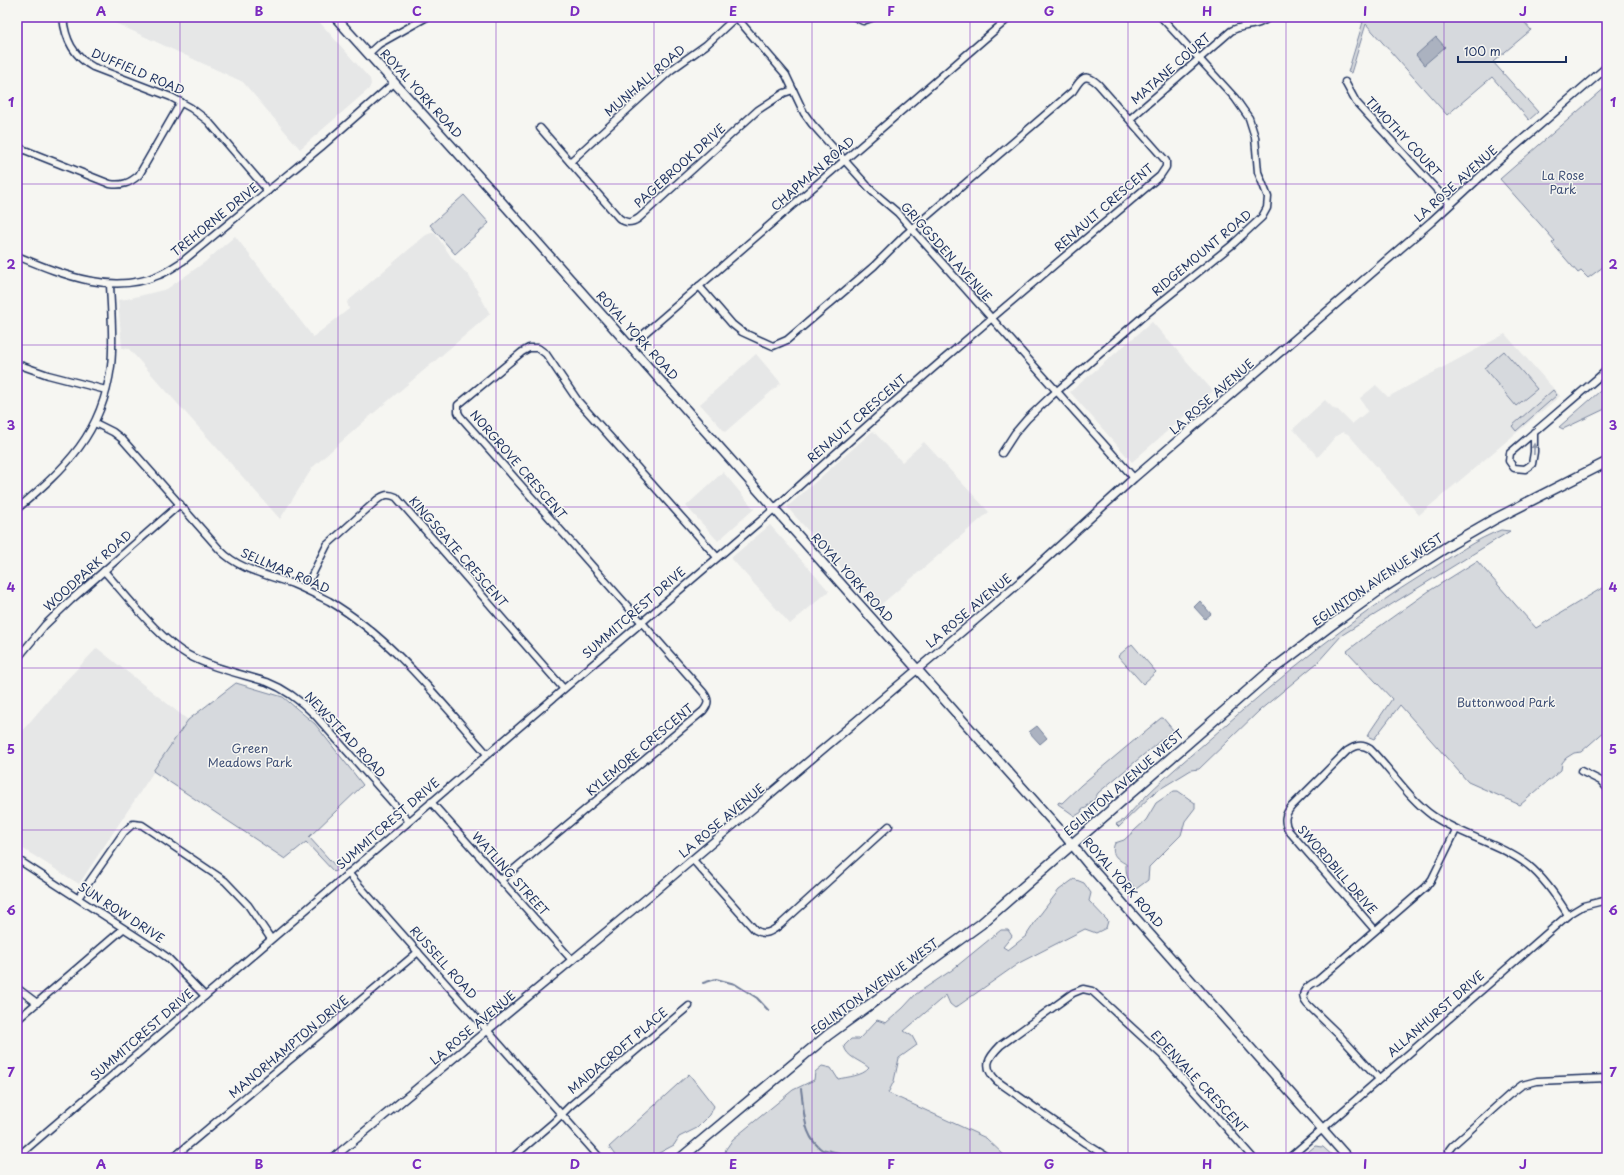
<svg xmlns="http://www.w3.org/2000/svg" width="1624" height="1175" font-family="'Playpen Sans',sans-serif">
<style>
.built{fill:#e6e7e7}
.green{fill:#d6d9dd;stroke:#78849e}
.water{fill:#abb2c0;stroke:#717e99}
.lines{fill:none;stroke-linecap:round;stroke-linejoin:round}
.stream{stroke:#717e99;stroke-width:2}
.minor-casing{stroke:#1b2f5e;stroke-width:9}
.tertiary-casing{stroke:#1b2f5e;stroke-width:10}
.secondary-casing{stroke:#1b2f5e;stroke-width:11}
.primary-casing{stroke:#1b2f5e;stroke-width:12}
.minor{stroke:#f6f6f2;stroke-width:6}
.tertiary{stroke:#f6f6f2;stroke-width:7}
.secondary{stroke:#f6f6f2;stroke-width:8}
.primary{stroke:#f6f6f2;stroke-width:9}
.oneway{fill:#8892a8}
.grid{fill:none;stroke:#7b2cbf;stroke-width:1;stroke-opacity:0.55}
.labels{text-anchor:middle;stroke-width:3;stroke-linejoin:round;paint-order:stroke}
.street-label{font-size:12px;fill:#1b2f5e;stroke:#f6f6f2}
.park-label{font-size:12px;fill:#405177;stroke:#f6f6f2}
.neatline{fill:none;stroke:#7b2cbf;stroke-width:1.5}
.grid-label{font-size:13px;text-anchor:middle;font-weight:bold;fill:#7b2cbf}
</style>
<rect width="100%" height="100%" fill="#f6f6f2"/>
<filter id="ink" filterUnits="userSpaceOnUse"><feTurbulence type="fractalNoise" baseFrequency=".025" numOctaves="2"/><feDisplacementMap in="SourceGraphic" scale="8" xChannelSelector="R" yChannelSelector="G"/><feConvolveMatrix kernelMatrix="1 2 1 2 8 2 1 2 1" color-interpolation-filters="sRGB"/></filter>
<g filter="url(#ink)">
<g class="built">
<path d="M112 17H315L370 79 371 84 369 89 300 149 243 82 113 22Z"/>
<path d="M434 232 452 258 469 276 490 314 368 418 313 467 280 519 129 349 122 348 118 300 127 299 167 289 205 262 235 236 313 337 349 309 347 302 426 235Z"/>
<path d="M1152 322 1213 391 1132 462 1070 392Z"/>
<path d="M1505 334 1560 396 1419 515 1348 434 1343 432 1336 436 1318 457 1293 429 1325 400 1334 409 1338 410 1352 424 1368 411 1360 398 1376 385 1388 397Z"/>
<path d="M756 354 781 383 725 432 700 404Z"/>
<path d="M873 431 902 462 924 442 989 512 877 608 787 507Z"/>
<path d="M723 472 754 509 718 541 686 506Z"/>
<path d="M770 525 829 591 790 624 731 558Z"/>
<path d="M97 648 188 720 79 884 17 845V737L57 690Z"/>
</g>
<g class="green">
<path d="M1345 17H1520L1531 30 1493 62 1538 112 1529 120 1492 77 1447 115 1366 24 1351 73 1348 72 1363 22Z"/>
<path d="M1607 86V264L1588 278 1581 271 1578 273 1552 243 1555 241 1500 179Z"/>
<path d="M464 195 489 223 455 254 430 225Z"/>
<path d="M1504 351 1537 389 1516 406 1484 368Z"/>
<path d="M1607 385V408L1563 429 1559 427Z"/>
<path d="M1553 390 1557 395 1516 431 1512 426Z"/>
<path d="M1501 530 1510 531 1342 635 1317 663 1260 710 1199 769 1191 770 1155 792 1119 827 1116 824 1124 820C1150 789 1182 763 1212 737 1281 676 1352 618 1430 570 1451 557 1478 538 1501 530Z"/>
<path d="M1477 561 1536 628 1607 585V729L1581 752 1574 753 1566 758 1562 763 1561 770 1520 805 1468 782 1400 705 1374 739 1367 736 1392 699 1347 651 1373 631 1429 591Z"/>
<path d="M1132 644 1156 672 1143 684 1118 656Z"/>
<path d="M236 683 283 697 315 724 363 785 309 837 338 869 334 872 306 842 285 859 153 771 188 720Z"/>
<path d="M1161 718H1163L1173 730 1098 793 1093 802 1091 801 1089 805H1087L1088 807 1081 810 1082 812 1075 816 1058 804V803L1059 802 1062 803 1081 785Z"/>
<path d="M1174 791H1178L1195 803V808L1185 821 1181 835 1149 867 1148 880 1136 889C1127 880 1126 876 1126 864 1117 859 1110 854 1115 843L1124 840 1146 820 1156 803Z"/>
<path d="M1074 879 1084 883 1091 893 1089 901 1108 921 1106 928 1096 933 1085 929 1019 963 955 1008 950 1004 946 995 904 1031 912 1036 917 1045 899 1058 894 1081 888 1093 986 1138 1007 1158H723L726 1149 733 1139 793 1090 814 1080 815 1072 822 1066 831 1068 838 1079C847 1077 863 1076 869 1068 860 1060 847 1058 844 1046L851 1039H859L877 1020 886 1023 903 1008 916 994 952 970 1001 930H1008L1012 936 1003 947 1008 950 1026 936 1039 916 1059 890Z"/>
<path d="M689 1074 714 1106 710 1115 697 1128 679 1137 674 1145 657 1154H649L645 1158H617L609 1147Z"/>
<path d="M1315 1146 1323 1147 1335 1158H1301Z"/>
</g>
<g class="water">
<path d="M1436 37 1445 47 1424 65 1416 55Z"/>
<path d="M1200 601 1211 614 1205 619 1194 607Z"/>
<path d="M1037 726 1047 738 1040 744 1029 732Z"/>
<path d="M824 1149 841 1153 849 1158H826L823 1152Z"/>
</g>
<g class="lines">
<g class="stream">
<path d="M703 983 716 979 735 984 757 998 769 1011"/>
<path d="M801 1089C805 1114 802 1137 825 1152"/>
</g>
<defs>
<g id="minor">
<path d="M63 17C65 39 73 56 93 67L171 97 191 108 208 121 268 191"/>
<path d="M736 17 786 75 804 113 812 124 872 191 898 213 912 229 1134 478"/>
<path d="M855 17 863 21 874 17"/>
<path d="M368 54 379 44 427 17"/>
<path d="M1345 82 1356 102 1450 204"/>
<path d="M1130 119 1231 31C1243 24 1259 27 1269 17"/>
<path d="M540 128 619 218C626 224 632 223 639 218L758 110 784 93 793 90"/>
<path d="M17 147 110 184C122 186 130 183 139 175L181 102"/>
<path d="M570 162 671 70 706 45 736 17"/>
<path d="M17 256C61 274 112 296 159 275 167 272 175 266 183 261L321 147 394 83"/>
<path d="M630 346 1010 17"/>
<path d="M17 364 48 375 106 390"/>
<path d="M95 423 113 432 122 439 220 550C239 570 268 575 293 584 305 589 317 595 329 601 392 638 439 700 487 754"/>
<path d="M1534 432V452L1532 464 1525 469 1514 468 1509 461 1510 453 1607 370"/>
<path d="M1002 453 1015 433 1027 419 1049 398 1140 319 1232 245 1262 217 1267 208 1268 197 1258 172 1255 137 1249 118 1235 98 1161 17"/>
<path d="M17 509C66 467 102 435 111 366 114 340 111 311 110 284"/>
<path d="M104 571C127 596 159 639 188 655 212 668 241 674 267 682 285 689 301 701 315 715L408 820"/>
<path d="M305 589 327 545 377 500C384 495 388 493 396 497L563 688"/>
<path d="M17 659 45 625 71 600 180 504"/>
<path d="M1581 771 1601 781 1607 788"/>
<path d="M431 802 572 960"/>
<path d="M17 859 154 948 168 958 205 996"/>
<path d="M693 860 755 930C765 936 771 932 780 925L889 826"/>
<path d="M348 873 600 1158"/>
<path d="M501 880 703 711C709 704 709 699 703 692L460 416 458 412V405L522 352 529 348H538L546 354 578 401 717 557"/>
<path d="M78 898 124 832 133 824 142 825 225 881 248 905 271 939"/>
<path d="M1375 930 1289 831C1283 821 1285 814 1292 806L1347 751C1355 746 1361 743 1370 749 1391 770 1408 798 1433 816 1462 836 1499 843 1528 865 1544 878 1557 897 1568 915"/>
<path d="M17 988 37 1003"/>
<path d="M17 1020 123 929"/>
<path d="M1379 1079 1340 1036 1307 1004C1298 993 1307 986 1317 981L1426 887 1432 879 1456 830"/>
<path d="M17 1157 765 517C893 400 1027 288 1160 176L1166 167V161L1098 84C1085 72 1081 78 1073 91L905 235 874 266 787 340 773 346 742 332 732 324 699 286"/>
<path d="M173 1158 418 952"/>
<path d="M512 1158 554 1122 570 1106 689 1006"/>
<path d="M1109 1158 1085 1143 997 1081C982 1066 988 1058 1001 1045L1073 993 1083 989 1092 991 1162 1055 1253 1158"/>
<path d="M1289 1158 1568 915 1583 906 1607 900"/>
<path d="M1450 1158 1449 1150 1452 1146 1509 1095 1522 1085 1537 1081 1607 1078"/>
</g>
<path id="tertiary" d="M333 1158 647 898 978 618 1021 581 1134 478 1431 222 1492 166 1607 67"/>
<path id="secondary" d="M335 17 466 162 1061 831 1087 863 1348 1158"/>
<path id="primary" d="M681 1158 828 1035 981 924 1268 673 1330 626 1381 589 1453 543 1493 520 1607 462"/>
</defs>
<use href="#minor" class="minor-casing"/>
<use href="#tertiary" class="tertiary-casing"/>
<use href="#secondary" class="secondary-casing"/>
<use href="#primary" class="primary-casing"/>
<use href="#minor" class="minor"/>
<use href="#tertiary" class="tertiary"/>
<use href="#secondary" class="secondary"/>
<use href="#primary" class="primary"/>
</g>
<defs><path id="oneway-solid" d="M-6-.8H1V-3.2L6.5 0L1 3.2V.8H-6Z"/></defs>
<use class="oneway" href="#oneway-solid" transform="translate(1534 449) rotate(-89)"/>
</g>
<path class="grid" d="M180 17V1158M338 17V1158M496 17V1158M654 17V1158M812 17V1158M970 17V1158M1128 17V1158M1286 17V1158M1444 17V1158M17 184H1607M17 345H1607M17 507H1607M17 668H1607M17 830H1607M17 991H1607"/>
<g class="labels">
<g class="street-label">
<text transform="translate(1171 69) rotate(-41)" y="4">MATANE COURT</text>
<text transform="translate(138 72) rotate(23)" y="4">DUFFIELD ROAD</text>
<text transform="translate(645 81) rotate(-41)" y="4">MUNHALL ROAD</text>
<text transform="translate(421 94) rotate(48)" y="4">ROYAL YORK ROAD</text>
<text transform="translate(1403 137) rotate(47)" y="4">TIMOTHY COURT</text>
<text transform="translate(680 166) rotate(-42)" y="4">PAGEBROOK DRIVE</text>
<text transform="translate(813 174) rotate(-41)" y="4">CHAPMAN ROAD</text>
<text transform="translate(1456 184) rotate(-42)" y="4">LA ROSE AVENUE</text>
<text transform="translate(1104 208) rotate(-41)" y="4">RENAULT CRESCENT</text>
<text transform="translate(215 220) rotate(-39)" y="4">TREHORNE DRIVE</text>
<text transform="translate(946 252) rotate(48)" y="4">GRIGGSDEN AVENUE</text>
<text transform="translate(1202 253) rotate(-40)" y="4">RIDGEMOUNT ROAD</text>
<text transform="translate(637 336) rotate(48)" y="4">ROYAL YORK ROAD</text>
<text transform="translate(1212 397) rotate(-41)" y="4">LA ROSE AVENUE</text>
<text transform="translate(857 419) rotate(-41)" y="4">RENAULT CRESCENT</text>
<text transform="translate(518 465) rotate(49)" y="4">NORGROVE CRESCENT</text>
<text transform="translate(458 552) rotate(49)" y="4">KINGSGATE CRESCENT</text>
<text transform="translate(88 571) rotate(-42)" y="4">WOODPARK ROAD</text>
<text transform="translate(285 571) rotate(23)" y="4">SELLMAR ROAD</text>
<text transform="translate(852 578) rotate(48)" y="4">ROYAL YORK ROAD</text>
<text transform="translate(1378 580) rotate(-34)" y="4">EGLINTON AVENUE WEST</text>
<text transform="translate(969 611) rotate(-40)" y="4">LA ROSE AVENUE</text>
<text transform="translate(634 613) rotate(-41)" y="4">SUMMITCREST DRIVE</text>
<text transform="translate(345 735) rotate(47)" y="4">NEWSTEAD ROAD</text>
<text transform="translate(640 750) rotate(-40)" y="4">KYLEMORE CRESCENT</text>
<text transform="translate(1124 783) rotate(-41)" y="4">EGLINTON AVENUE WEST</text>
<text transform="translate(722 821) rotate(-40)" y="4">LA ROSE AVENUE</text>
<text transform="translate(388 824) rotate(-41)" y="4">SUMMITCREST DRIVE</text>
<text transform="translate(1337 870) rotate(49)" y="4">SWORDBILL DRIVE</text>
<text transform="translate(510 874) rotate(48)" y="4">WATLING STREET</text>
<text transform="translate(1123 883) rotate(49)" y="4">ROYAL YORK ROAD</text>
<text transform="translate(121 913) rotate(33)" y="4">SUN ROW DRIVE</text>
<text transform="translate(443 963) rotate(48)" y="4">RUSSELL ROAD</text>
<text transform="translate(875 987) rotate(-36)" y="4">EGLINTON AVENUE WEST</text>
<text transform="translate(1436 1014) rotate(-41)" y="4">ALLANHURST DRIVE</text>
<text transform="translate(473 1028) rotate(-40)" y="4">LA ROSE AVENUE</text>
<text transform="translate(142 1035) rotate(-41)" y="4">SUMMITCREST DRIVE</text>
<text transform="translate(289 1047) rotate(-40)" y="4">MANORHAMPTON DRIVE</text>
<text transform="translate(618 1051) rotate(-40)" y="4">MAIDACROFT PLACE</text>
<text transform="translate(1199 1082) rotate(47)" y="4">EDENVALE CRESCENT</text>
</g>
<g class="park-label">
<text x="1563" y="180">La Rose<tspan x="1563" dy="14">Park</tspan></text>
<text x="1506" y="707">Buttonwood Park</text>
<text x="250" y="753">Green<tspan x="250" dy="14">Meadows Park</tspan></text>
</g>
</g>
<rect width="1624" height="1175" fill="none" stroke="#f6f6f2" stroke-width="44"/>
<path d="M1458 56v6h108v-6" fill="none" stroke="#1b2f5e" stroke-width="2"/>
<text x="1464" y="56" font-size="12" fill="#1b2f5e" stroke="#f6f6f2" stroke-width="3" paint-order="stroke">100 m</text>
<rect x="22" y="22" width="1580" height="1131" class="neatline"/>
<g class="grid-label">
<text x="101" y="16">A</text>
<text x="259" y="16">B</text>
<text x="417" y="16">C</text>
<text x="575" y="16">D</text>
<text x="733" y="16">E</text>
<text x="891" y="16">F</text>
<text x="1049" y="16">G</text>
<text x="1207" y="16">H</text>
<text x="1365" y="16">I</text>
<text x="1523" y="16">J</text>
<text x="11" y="107">1</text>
<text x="1613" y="107">1</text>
<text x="11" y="269">2</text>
<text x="1613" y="269">2</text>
<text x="11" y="430">3</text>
<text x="1613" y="430">3</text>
<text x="11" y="592">4</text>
<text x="1613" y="592">4</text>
<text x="11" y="754">5</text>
<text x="1613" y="754">5</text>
<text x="11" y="915">6</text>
<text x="1613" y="915">6</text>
<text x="11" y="1077">7</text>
<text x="1613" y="1077">7</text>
<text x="101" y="1169">A</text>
<text x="259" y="1169">B</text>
<text x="417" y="1169">C</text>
<text x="575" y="1169">D</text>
<text x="733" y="1169">E</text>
<text x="891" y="1169">F</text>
<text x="1049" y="1169">G</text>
<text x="1207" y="1169">H</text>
<text x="1365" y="1169">I</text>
<text x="1523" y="1169">J</text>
</g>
</svg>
